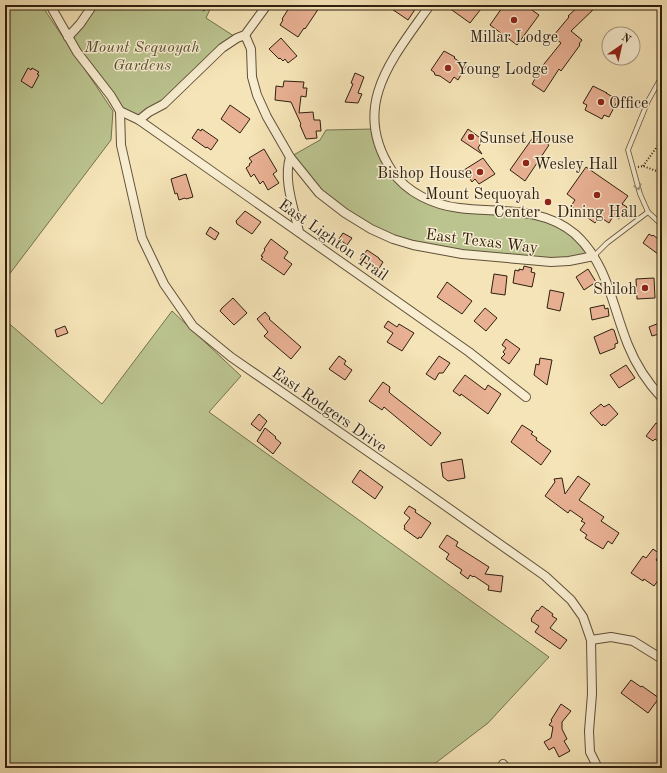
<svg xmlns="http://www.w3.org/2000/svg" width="667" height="773" font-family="'Old Standard TT',serif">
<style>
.green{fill:#bbc48f;stroke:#74724f}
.building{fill:#e9b194;stroke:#2e1f0f}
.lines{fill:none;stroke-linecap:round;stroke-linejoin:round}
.lane-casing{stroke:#605039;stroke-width:5.5}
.street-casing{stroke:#605039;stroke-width:10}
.path{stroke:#2e1f0f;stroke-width:2;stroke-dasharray:1 2;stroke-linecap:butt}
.lane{stroke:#f8edd0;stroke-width:4}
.street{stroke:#f8edd0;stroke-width:8}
.oneway{stroke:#9d9079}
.poi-dot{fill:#8f2418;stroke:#f8edd0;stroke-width:1.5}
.labels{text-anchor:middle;stroke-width:3;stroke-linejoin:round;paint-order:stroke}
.poi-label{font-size:16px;fill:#2e1f0f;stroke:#f8edd0;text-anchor:start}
.park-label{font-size:16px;font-style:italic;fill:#585135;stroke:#f8edd0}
.street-label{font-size:16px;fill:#2e1f0f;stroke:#f8edd0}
</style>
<rect width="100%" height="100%" fill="#f5e4b7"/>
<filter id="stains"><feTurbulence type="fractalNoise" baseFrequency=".005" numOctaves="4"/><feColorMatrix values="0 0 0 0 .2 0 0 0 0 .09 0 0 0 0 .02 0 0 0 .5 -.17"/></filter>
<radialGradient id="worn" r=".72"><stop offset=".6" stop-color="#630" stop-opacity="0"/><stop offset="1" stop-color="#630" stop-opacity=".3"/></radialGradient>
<g class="green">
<path d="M5 5H45L46 12 113 111 111 140 5 280Z"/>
<path d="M93 5H212L206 18 237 38 164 104 139 120 120 111 68 37Z"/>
<path d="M375 129 396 176 441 205 520 212 564 227 594 256 566 262 462 254 393 239 319 193 290 157 320 140 326 130Z"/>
<path d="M172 311 241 376 209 412 549 657 488 723 429 768H5V320L102 404Z"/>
</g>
<g class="building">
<path d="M294 5H321L305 29 304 28 298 37 280 25 283 20 282 19 289 8 291 9Z"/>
<path d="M386 5H411L416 8 408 20Z"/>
<path d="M445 5H484L470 23Z"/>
<path d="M504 5H525L539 15 517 45 490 25Z"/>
<path d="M580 5H598L571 31 582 40 579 44 580 45 561 71 559 69 544 92 532 84 544 64 561 43 556 39 557 37 554 35 569 17 568 16Z"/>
<path d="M281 38 297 56 288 63 285 59 283 61 280 58 279 59 269 49Z"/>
<path d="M444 51 455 57 454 58 466 66 458 80 454 77 450 83 440 76 435 75 434 72 431 70Z"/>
<path d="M28 68 31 70 32 68 39 72 37 74 39 75 32 88 21 81Z"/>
<path d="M355 73 364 77 358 93 362 94 358 103 345 102 353 84 351 83Z"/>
<path d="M284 81 304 82 303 88H307L306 97 301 96 299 113 313 112 314 120H320L321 131H316L317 138 306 139 300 125 301 124 291 102 275 100 276 86 283 87Z"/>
<path d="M593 86 607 93H606L618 100 609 117 604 115 602 119 585 110 587 105 583 103Z"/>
<path d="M230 105 250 119 240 133 221 119Z"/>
<path d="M198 129 201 131 202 129 218 140 211 150 207 147 206 148 192 138Z"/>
<path d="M468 129 483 140 478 148 482 154 461 140Z"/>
<path d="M534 136 549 145 525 181 510 170Z"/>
<path d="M264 149 277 171 273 174 279 183 268 190 263 181 260 184 254 174 251 177 246 168 250 165 249 164 252 162 249 158Z"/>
<path d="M483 158 495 174 479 184 475 179 472 182 464 170Z"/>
<path d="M586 167 628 196 622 204 627 207 619 219 614 215 609 223 600 217 595 223 571 206 575 200 567 194Z"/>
<path d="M186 174 193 197 186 199 185 198 179 200 177 193 175 194 171 179Z"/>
<path d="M245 211 261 222 252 234 237 224 236 221Z"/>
<path d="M210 227 219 233 215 240 206 234Z"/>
<path d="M343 233 352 238 347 245 339 239Z"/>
<path d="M649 234 652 236 653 235 662 242V248L658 254 643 243Z"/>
<path d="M271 239 288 252 284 258 292 264 284 275 261 259 263 257 261 256 265 250 264 249Z"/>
<path d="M367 250 379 258V259L383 262 378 270 360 260Z"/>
<path d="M524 266 532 268 531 272 535 273 532 287 513 283 515 270 519 271V269L523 270Z"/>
<path d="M588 269 596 282 584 290 576 277Z"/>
<path d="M494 274 507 276 505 295 491 293Z"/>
<path d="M654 278 655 298 637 299 636 279Z"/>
<path d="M447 282 472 301 462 314 437 297Z"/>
<path d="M550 290 564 293 560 311 547 308Z"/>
<path d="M233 298 247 313 234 325 220 311 222 308Z"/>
<path d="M604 305 605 309 608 308 609 316 592 320 590 308Z"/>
<path d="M485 308 497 318 486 331 474 321Z"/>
<path d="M265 312 270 318 269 319 301 347 291 359 264 336 268 332 257 319Z"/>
<path d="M388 321 397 327 399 324 414 333 402 351 387 342 393 333 384 327Z"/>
<path d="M662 322V333L652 336 649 327Z"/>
<path d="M65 326 68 333 57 337 55 330Z"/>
<path d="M612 329 614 330 618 343 615 344V348L600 354 594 337Z"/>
<path d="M506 339 520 349 509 364 501 358 505 354 503 352 506 348 502 345Z"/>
<path d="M339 356 346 361 344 364 352 370 345 380 329 369Z"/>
<path d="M439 356 450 363 443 373H439L435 380 426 374Z"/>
<path d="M540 358 552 360 547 385 534 375 536 364 539 365Z"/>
<path d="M626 365 635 378 619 388 610 375Z"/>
<path d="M465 375 485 390 488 385 501 394 488 414 461 394 460 396 453 391Z"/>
<path d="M383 382 390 387 389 392 391 394 441 433 431 446 384 407 382 410 369 401Z"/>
<path d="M601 404 604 407 609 404 618 414 605 426 603 424 602 426 590 413Z"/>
<path d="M259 414 267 421 260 431 251 424Z"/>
<path d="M656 423 662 427V444L655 439 653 441 646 436Z"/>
<path d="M522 425 533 432 531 434 537 438 536 440 551 451 541 465 511 442Z"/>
<path d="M265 428 276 437 275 438 281 443 273 454 272 453 257 441Z"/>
<path d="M462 459 465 478 448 481 443 477 441 463Z"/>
<path d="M360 470 383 487 375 499 352 482Z"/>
<path d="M578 476 590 484 579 500 604 517 601 521 619 533 612 544 608 541 603 549 585 538 587 535 580 530 585 523 581 521 583 519 570 510 568 513 545 496 555 482 554 479 562 478 565 494Z"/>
<path d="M409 506 416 510 415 512 431 523 421 538 419 537 418 539 404 529 405 527 404 526 410 518 404 513Z"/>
<path d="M447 535 458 542 456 546 489 567 485 574 503 576 501 592 488 590 489 586 474 576 473 577 470 575 468 579 460 573 462 570 446 559 449 554 439 547Z"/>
<path d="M653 549 660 554 656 560 662 564V571L657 577 659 579 654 586 644 579 643 581 631 573 643 556 646 558Z"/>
<path d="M542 606 553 614 552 616 557 619 550 628 567 640 560 649 535 632 539 626 531 621 532 620 531 619 537 610 538 611Z"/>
<path d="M631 680 641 687 642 686 659 698 648 713 621 693Z"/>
<path d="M561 704 571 711 562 722V729L567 739 564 741 570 751 559 757 554 747 549 750 544 742 551 738 553 727 549 725 552 721 551 720Z"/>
</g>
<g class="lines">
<defs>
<g id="lane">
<path d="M662 76 648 101 628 150 640 194 648 212 662 225"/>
<path d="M594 256 607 243 648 212"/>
</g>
<g id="street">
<path d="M50 5 77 52 111 96 120 111 121 145 142 238 164 284 193 326 231 357 403 476 545 576 571 600 583 617 591 640 592 694 589 731 590 752 598 768"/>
<path d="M430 5C393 58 349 106 392 171 407 193 434 205 459 208 499 213 542 206 575 234 608 264 612 306 628 345 636 365 647 382 662 398"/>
<path d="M245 35 251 49 252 77 257 95 267 117 290 157 319 193 345 213 371 229 393 239 413 245 462 254 551 262 569 261 594 256"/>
<path d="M68 37 80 24 93 5"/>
<path d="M120 111 139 120 469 352 526 397"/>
<path d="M139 120 149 112 164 104 222 48 237 38 245 35 267 5"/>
<path d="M290 157C283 181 294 208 299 232"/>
<path d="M591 640 611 637 633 641 662 659"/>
<path d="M503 764 506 768"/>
</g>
</defs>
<use href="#lane" class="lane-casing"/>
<use href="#street" class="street-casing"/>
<g class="path">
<path d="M196 5 205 11"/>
<path d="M164 7 168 5"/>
<path d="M643 166 662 140"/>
<path d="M638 167 643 166 662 173"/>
</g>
<use href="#lane" class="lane"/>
<use href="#street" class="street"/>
</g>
<defs><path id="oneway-chevron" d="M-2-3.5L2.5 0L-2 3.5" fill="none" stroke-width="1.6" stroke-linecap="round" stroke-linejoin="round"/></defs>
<use class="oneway" href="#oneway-chevron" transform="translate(638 187) rotate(74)"/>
<g class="poi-dot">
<circle cx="514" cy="20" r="4"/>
<circle cx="448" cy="68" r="4"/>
<circle cx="601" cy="102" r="4"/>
<circle cx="471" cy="137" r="4"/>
<circle cx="526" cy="163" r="4"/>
<circle cx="480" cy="172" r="4"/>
<circle cx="597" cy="195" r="4"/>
<circle cx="548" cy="202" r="4"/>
<circle cx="645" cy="288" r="4"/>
</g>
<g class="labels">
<g class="poi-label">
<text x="514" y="42" text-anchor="middle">Millar Lodge</text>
<text x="456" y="74">Young Lodge</text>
<text x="609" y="108">Office</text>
<text x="479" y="143">Sunset House</text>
<text x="534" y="169">Wesley Hall</text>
<text x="472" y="178" text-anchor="end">Bishop House</text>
<text x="540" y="199" text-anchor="end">Mount Sequoyah<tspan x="540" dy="18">Center</tspan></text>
<text x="597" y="217" text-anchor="middle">Dining Hall</text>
<text x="637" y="294" text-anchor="end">Shiloh</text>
</g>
<g class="park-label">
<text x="142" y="52">Mount Sequoyah<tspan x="142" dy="18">Gardens</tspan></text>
</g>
<g class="street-label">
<text transform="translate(334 239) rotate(35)" y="6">East Lighton Trail</text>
<text transform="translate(482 240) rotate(7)" y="6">East Texas Way</text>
<text transform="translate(330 409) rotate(35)" y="6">East Rodgers Drive</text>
</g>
</g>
<rect width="667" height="773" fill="none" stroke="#f5e4b7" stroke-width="20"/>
<rect x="6" y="6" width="655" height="761" fill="none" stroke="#2e1f0f" stroke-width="2"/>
<rect x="10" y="10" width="647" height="753" fill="none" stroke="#2e1f0f"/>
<g transform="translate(621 46) rotate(34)"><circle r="19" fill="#f8edd0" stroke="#a79b83"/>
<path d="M0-3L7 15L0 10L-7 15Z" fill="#8f2418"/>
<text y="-6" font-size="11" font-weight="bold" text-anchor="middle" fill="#2e1f0f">N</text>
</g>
<rect width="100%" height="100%" filter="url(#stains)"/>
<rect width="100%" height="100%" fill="url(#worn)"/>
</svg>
